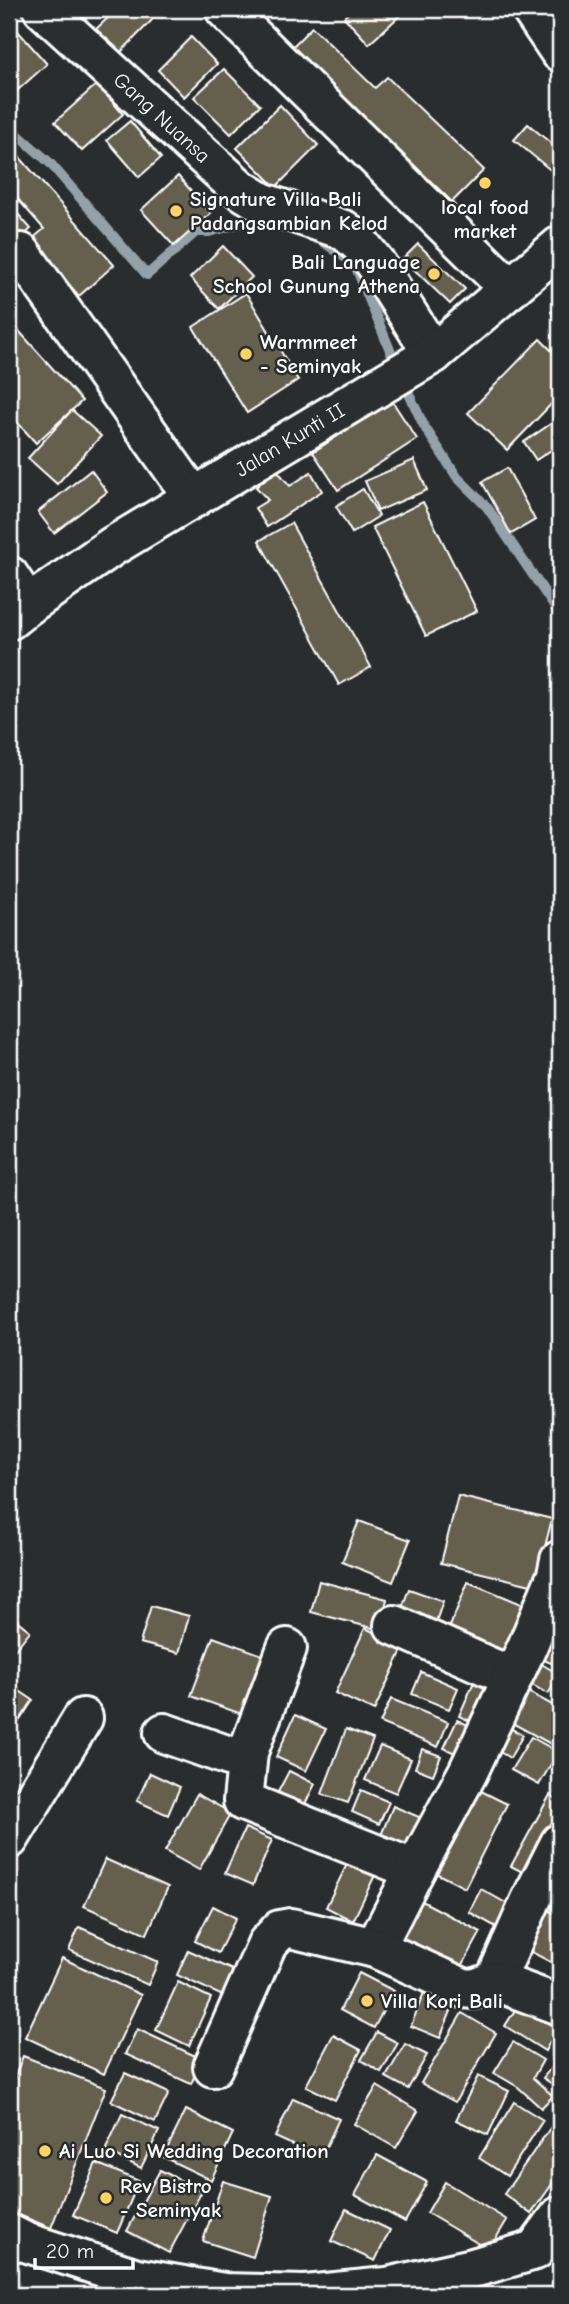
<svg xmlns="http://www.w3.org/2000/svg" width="569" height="2304" font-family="'Comic Neue',sans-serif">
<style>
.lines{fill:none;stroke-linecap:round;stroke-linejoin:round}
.stream{stroke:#94a1a9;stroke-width:10}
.building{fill:#655e4e;stroke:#fff;stroke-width:2}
.minor-casing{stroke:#fff;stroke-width:44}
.minor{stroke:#2a2d2e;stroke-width:38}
.poi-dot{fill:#ffd166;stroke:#2a2d2e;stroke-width:2.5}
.labels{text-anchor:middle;stroke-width:5;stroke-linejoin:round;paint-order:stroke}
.street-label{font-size:21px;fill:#fff;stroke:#2a2d2e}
.poi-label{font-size:21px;font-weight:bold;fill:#fff;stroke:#2a2d2e;text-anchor:start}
</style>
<rect width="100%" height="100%" fill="#2a2d2e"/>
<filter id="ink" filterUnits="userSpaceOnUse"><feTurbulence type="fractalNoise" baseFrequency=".0143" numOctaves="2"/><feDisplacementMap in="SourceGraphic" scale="14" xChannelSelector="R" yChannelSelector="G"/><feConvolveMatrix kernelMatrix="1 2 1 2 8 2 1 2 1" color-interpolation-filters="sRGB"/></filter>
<g filter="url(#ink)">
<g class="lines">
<g class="stream">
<path d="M9 127 50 163 147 275 196 232H209L258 219H266"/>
<path d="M321 240 355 265 397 367"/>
<path d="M403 381 424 426 457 477 487 507 560 615"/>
</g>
</g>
<g class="building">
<path d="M117 9H145L154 18 116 57 92 33Z"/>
<path d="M353 9H407L369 44 344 17Z"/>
<path d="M9 21 47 64 9 98Z"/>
<path d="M312 27 375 88 387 77 484 170 452 202 292 47Z"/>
<path d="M191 37 217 64 184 97 158 70Z"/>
<path d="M224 69 260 105 231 134 194 97Z"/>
<path d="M97 84 123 114 82 151 55 122Z"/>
<path d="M280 105 318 145 276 187 237 148Z"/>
<path d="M130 121 161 158 139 177 107 140Z"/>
<path d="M528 124 560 151V178L514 140Z"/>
<path d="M9 145 114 265 79 296 31 240 44 229 9 189Z"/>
<path d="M178 176 211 213 174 246 141 210Z"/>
<path d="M9 204 31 229 9 248Z"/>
<path d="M418 244 465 289 450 304 403 259Z"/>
<path d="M223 246 252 277 219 309 190 278Z"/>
<path d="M246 293 298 380 247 413 193 327Z"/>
<path d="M560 305V323L551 312Z"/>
<path d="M9 320 82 401 36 443 9 413Z"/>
<path d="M540 339 560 359V395L507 450 468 413Z"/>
<path d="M392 401 417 439 338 490 313 452Z"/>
<path d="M72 410 101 436 57 484 28 458Z"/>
<path d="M552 423 560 436V444L536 460 524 442Z"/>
<path d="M414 460 427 490 378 511 365 481Z"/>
<path d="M507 468 535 520 511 534 482 482Z"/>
<path d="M276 469 290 486 311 472 322 491 267 527 255 508 268 500 256 487Z"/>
<path d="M91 470 107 492 54 533 38 512Z"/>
<path d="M363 489 379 516 352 533 336 506Z"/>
<path d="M423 502 477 611 426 636 372 527Z"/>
<path d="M291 523 371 667 339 685 259 541Z"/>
<path d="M458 1496 552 1519 535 1586 441 1563Z"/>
<path d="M359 1521 410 1540 393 1582 342 1562Z"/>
<path d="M319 1581 387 1599 380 1630 311 1612Z"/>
<path d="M468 1582 534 1609 509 1668 444 1641Z"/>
<path d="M409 1589 443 1601 432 1633 397 1621Z"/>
<path d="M560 1604V1666L529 1655Z"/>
<path d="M151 1606 189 1616 179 1653 140 1643Z"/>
<path d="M9 1614 30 1631 10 1656 9 1654Z"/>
<path d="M365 1628 404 1646 374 1711 335 1693Z"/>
<path d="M213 1637 271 1658 250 1717 191 1696Z"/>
<path d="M533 1659 560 1675 548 1694 522 1679Z"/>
<path d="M480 1668 501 1677 479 1725 459 1716Z"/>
<path d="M421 1672 458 1688 449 1709 412 1694Z"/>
<path d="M9 1684 33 1700 20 1720 9 1713Z"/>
<path d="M517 1686 560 1709V1749L501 1717Z"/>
<path d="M391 1699 448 1722 438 1747 380 1723Z"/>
<path d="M295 1715 326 1729 306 1771 276 1757Z"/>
<path d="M457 1720 481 1731 468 1759 444 1748Z"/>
<path d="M497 1721 523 1735 510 1758 484 1743Z"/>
<path d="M346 1729 373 1739 348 1803 322 1794Z"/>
<path d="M531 1737 558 1752 539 1785 511 1770Z"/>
<path d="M380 1746 411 1759 396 1793 365 1780Z"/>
<path d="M422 1749 441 1756 433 1775 415 1768Z"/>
<path d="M289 1771 315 1784 304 1806 278 1792Z"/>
<path d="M150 1773 180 1787 168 1815 137 1801Z"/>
<path d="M465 1783 507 1804 465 1888 424 1867Z"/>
<path d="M361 1790 389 1802 379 1824 352 1812Z"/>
<path d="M197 1794 231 1813 199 1870 165 1851Z"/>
<path d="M550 1795 560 1801V1829L534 1878 511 1866Z"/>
<path d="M393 1806 426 1820 412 1853 379 1840Z"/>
<path d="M245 1828 272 1840 253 1885 225 1873Z"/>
<path d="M105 1859 168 1887 147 1934 84 1906Z"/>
<path d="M349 1860 376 1873 353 1921 326 1907Z"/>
<path d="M481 1889 520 1911 507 1933 469 1912Z"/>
<path d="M420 1900 481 1932 460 1970 400 1939Z"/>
<path d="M213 1906 236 1918 218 1953 195 1941Z"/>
<path d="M542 1907 560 1916V1957L556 1965 522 1947Z"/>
<path d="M79 1927 158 1962 148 1985 69 1950Z"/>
<path d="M188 1950 250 1978 238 2003 177 1975Z"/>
<path d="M62 1958 141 1995 104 2074 25 2037Z"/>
<path d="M359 1973 394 1991 374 2028 340 2010Z"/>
<path d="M178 1982 211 1998 189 2046 156 2030Z"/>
<path d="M428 1982 458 1994 440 2038 411 2026Z"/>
<path d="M522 1999 560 2023 545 2051 505 2026Z"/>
<path d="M462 2013 496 2033 455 2102 421 2083Z"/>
<path d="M137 2029 202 2059 191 2084 125 2054Z"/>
<path d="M377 2032 398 2043 381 2072 361 2060Z"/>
<path d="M333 2035 361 2050 335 2100 306 2086Z"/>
<path d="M513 2042 543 2060 533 2078 553 2096 541 2108 518 2087 494 2073Z"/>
<path d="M405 2044 427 2055 408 2089 386 2077Z"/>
<path d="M23 2056 106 2088 51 2228 9 2211V2091Z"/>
<path d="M560 2056V2089L543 2078Z"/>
<path d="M125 2073 169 2093 155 2122 111 2101Z"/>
<path d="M478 2076 509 2091 488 2135 456 2120Z"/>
<path d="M377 2086 418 2111 396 2148 354 2124Z"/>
<path d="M293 2098 339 2119 321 2158 275 2137Z"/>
<path d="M514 2102 543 2120 507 2176 479 2158Z"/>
<path d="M186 2110 233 2133 211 2180 163 2157Z"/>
<path d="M122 2114 159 2131 141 2168 105 2151Z"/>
<path d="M560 2114V2173L531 2214 504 2194Z"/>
<path d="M377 2155 427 2182 405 2222 355 2195Z"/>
<path d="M96 2163 139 2181 117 2233 73 2215Z"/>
<path d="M160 2170 202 2191 169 2253 127 2231Z"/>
<path d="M223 2181 272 2196 253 2257 203 2241Z"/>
<path d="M445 2182 507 2220 489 2250 427 2213Z"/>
<path d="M346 2209 390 2230 375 2261 331 2241Z"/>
</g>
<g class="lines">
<defs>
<g id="minor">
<path id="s1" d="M43 9 240 189 261 202 344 230 360 244 376 264 433 354"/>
<path d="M225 9 510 289"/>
<path d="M531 9 560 52"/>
<path d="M21 253 194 498"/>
<path d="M9 576 28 605"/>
<path id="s2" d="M9 620 28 605 113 546 433 354 560 246"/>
<path d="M394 1625 512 1677"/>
<path d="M287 1648 248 1752 243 1801 415 1870"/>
<path d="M164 1733 246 1762"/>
<path d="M9 1839 83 1718"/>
<path d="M375 1948 415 1870 468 1772 527 1647 557 1575 560 1560"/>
<path d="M495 1981 531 1900 560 1843"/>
<path d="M213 2067 267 1944 280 1930 291 1928 375 1948 463 1988 474 1989 495 1981 560 2005"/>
<path d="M9 2234 25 2242 137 2278 224 2293 305 2295 387 2287 473 2268 535 2250 560 2216"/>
</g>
</defs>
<use href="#minor" class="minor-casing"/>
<use href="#minor" class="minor"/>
</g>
</g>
<g class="poi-dot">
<circle cx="485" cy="183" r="7"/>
<circle cx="176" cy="211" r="7"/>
<circle cx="434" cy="274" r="7"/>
<circle cx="246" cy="354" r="7"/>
<circle cx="367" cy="2001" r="7"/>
<circle cx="45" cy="2151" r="7"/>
<circle cx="106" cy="2198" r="7"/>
</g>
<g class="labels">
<g class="street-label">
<text dy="7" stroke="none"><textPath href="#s1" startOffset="161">Gang Nuansa</textPath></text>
<text dy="7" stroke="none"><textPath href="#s2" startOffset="334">Jalan Kunti II</textPath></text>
</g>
<g class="poi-label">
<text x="190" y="206">Signature Villa Bali<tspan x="190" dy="24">Padangsambian Kelod</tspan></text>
<text x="485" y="214" text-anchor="middle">local food<tspan x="485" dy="24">market</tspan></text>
<text x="420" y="269" text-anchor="end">Bali Language<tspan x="420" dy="24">School Gunung Athena</tspan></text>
<text x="260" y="349">Warmmeet<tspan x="260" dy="24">- Seminyak</tspan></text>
<text x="381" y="2008">Villa Kori Bali</text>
<text x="59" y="2158">Ai Luo Si Wedding Decoration</text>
<text x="120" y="2193">Rev Bistro<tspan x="120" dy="24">- Seminyak</tspan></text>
</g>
</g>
<rect width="569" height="2304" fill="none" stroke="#2a2d2e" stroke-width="35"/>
<rect x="18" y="18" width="534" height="2269" fill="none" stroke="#fff" stroke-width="2.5" filter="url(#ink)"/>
<path d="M35 2258v10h98v-10" fill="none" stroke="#ffffff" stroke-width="3.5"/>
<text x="46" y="2258" font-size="21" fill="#ffffff" stroke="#2a2d2e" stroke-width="5" paint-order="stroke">20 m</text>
</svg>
